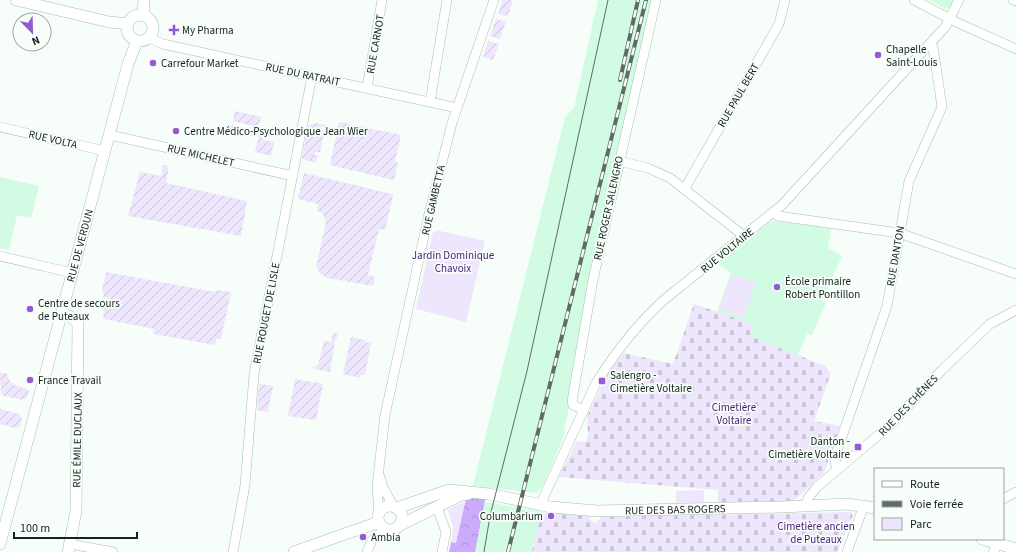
<svg xmlns="http://www.w3.org/2000/svg" width="1016" height="552" font-family="'Source Sans 3',sans-serif">
<style>
.built{fill:#d1fbe3}
.green{fill:#eee6fc}
.forest{fill:url(#forest-crowns)}
.cemetery{fill:url(#cemetery-stones)}
.garden{fill:url(#garden-furrows)}
.lines{fill:none;stroke-linecap:round;stroke-linejoin:round}
.minor-casing{stroke:#a2c2b0;stroke-width:10}
.tertiary-casing{stroke:#a2c2b0;stroke-width:12}
.minor{stroke:#fff;stroke-width:9}
.tertiary{stroke:#fff;stroke-width:11}
.tram{stroke:#616b65;stroke-width:1}
.rail-casing{stroke:#616b65;stroke-width:4}
.rail{stroke:#f7fdf9;stroke-width:2.5;stroke-dasharray:8;stroke-linecap:butt}
.poi-dot{fill:#945bd3;stroke:#f7fdf9;stroke-width:1.5}
.labels{text-anchor:middle;stroke-width:3.5;stroke-linejoin:round;paint-order:stroke}
.poi-label{font-size:11px;fill:#16231c;stroke:#f7fdf9;text-anchor:start}
.street-label{font-size:11px;fill:#16231c;stroke:#f7fdf9}
.park-label{font-size:11px;fill:#4f207c;stroke:#f7fdf9}
</style>
<defs>
<pattern id="forest-crowns" width="20" height="18" patternUnits="userSpaceOnUse"><rect width="20" height="18" fill="#ccaafc"/><path d="M2 6a3 3 0 1 1 6 0M12 15a3 3 0 1 1 6 0" fill="none" stroke="#ae92d7"/></pattern>
<pattern id="cemetery-stones" width="16" height="16" patternUnits="userSpaceOnUse"><rect width="16" height="16" fill="#eee6fc"/><path d="M2 7V4a2 2 0 0 1 4 0v3zM10 15v-3a2 2 0 0 1 4 0v3z" fill="#cbc5d7"/></pattern>
<pattern id="garden-furrows" width="10" height="10" patternUnits="userSpaceOnUse"><rect width="10" height="10" fill="#eee6fc"/><path d="M-1 1l2-2M0 10L10 0M9 11l2-2" fill="none" stroke="#cbc5d7"/></pattern>
</defs>
<rect width="100%" height="100%" fill="#f7fdf9"/>
<g class="built">
<path d="M598 0H654L617 150 563 438 543 486 537 493 473 486 565 117 574 108Z"/>
<path d="M929 0H953L950 7 946 9Z"/>
<path d="M0 177 39 186 31 218 17 215 9 250 0 248Z"/>
<path d="M774 221 831 228 828 248 842 256 822 301 826 303 812 335 807 334 798 355 750 336 753 324 717 312 731 273 717 264 770 222Z"/>
<path d="M482 501 542 512 532 552H455Z"/>
</g>
<g class="green">
<path d="M436 230 485 241 466 322 416 309 433 232H436Z"/>
<path d="M732 274 756 283 743 318 719 309Z"/>
<path d="M704 490V502L676 503V491Z"/>
<path d="M466 502 456 543 451 542 453 528 448 510 454 506Z"/>
</g>
<path class="forest" d="M477 498 485 499 475 552H449L451 542 456 543 466 499Z"/>
<g class="cemetery">
<path d="M694 304 753 324 750 336 825 366 831 373 814 421 840 426 824 473 796 499 793 501 718 502V490L559 477 577 441 585 442 588 436 587 417 608 372 624 353 673 364Z"/>
<path d="M542 512 589 516 591 521 596 523 601 517 851 512 853 515 837 552H532Z"/>
</g>
<g class="garden">
<path d="M502 0H513L508 16 498 14Z"/>
<path d="M496 19 506 21 500 39 490 36Z"/>
<path d="M488 41 499 44 493 60 483 57Z"/>
<path d="M235 111 261 117 259 125 261 128 272 129 270 137 256 127 233 121Z"/>
<path d="M339 122 401 135 395 162 398 163 394 180 330 165Z"/>
<path d="M316 123 325 125 324 127 322 126 320 128 324 131 320 152H315V155H318L316 163 302 159 308 126Z"/>
<path d="M227 124 254 131 258 135 257 137 225 130Z"/>
<path d="M259 135 264 140 274 142 271 156 255 152Z"/>
<path d="M163 165 169 166 166 183 247 201 244 221 241 222 243 223 241 236 128 216 140 172 161 176Z"/>
<path d="M304 173 392 194 393 196 385 230 379 229 368 275 375 277 373 286 327 278 321 274 316 267 326 223 323 214 317 210 318 204 298 199Z"/>
<path d="M106 272 215 292 216 290 231 292 221 339H216L215 345 153 334 154 329 103 319 104 312H103L107 298 103 297 104 293 102 290Z"/>
<path d="M333 333 338 334 336 340H335L330 372 312 368 318 365 324 341 331 342Z"/>
<path d="M351 337 365 340V342L371 343 365 375H360V378L343 374Z"/>
<path d="M0 372 8 374C8 387 22 385 29 391L27 397 22 400 1 395Z"/>
<path d="M295 379 323 384 316 420 288 416Z"/>
<path d="M259 384 273 386 268 412 257 410Z"/>
<path d="M0 409 19 414 22 419 20 426 15 428 0 424Z"/>
</g>
<g class="lines">
<defs>
<g id="minor">
<path d="M914 0 956 22 1016 49"/>
<path d="M1013 0 1016 1"/>
<path d="M149 38 163 44 457 108"/>
<path d="M367 88 382 0"/>
<path d="M430 102 447 0"/>
<path d="M0 127 105 151"/>
<path d="M110 135 293 176"/>
<path d="M618 161 648 168 670 178 744 236"/>
<path d="M685 188 779 24 785 0"/>
<path d="M774 212 778 216 899 233 1016 274"/>
<path d="M0 256 72 273"/>
<path d="M584 410 573 405 572 401 593 280 656 0"/>
<path d="M838 469 835 463 836 454 887 306 909 181 942 107 933 47 930 44"/>
<path d="M380 477 383 487 393 506"/>
<path d="M1003 499 1016 492"/>
<path d="M540 505 596 383C615 353 639 322 665 299L782 205 946 26 959 0"/>
<path d="M807 505 808 498 817 487 889 426 942 370 990 324 1016 310"/>
<path d="M437 507 446 532 442 552"/>
<path d="M379 514 377 486 385 415 428 218 452 123 494 0"/>
<path d="M70 544 113 552"/>
<path d="M233 552 245 485 254 374 312 76"/>
<path d="M367 552 372 540 385 529"/>
<path d="M847 552 864 505"/>
<path d="M993 552 998 544"/>
</g>
<g id="tertiary">
<path d="M16 0 109 22 128 24"/>
<circle cx="140" cy="28" r="13"/>
<path d="M143 16 144 0"/>
<path d="M62 314 71 317 78 323 76 511 68 552"/>
<circle cx="390" cy="518" r="12"/>
<path id="s1" d="M397 508 449 490 489 494 551 507 597 511 781 507 847 504 875 508"/>
<path d="M400 525 461 495 468 494"/>
<path d="M982 539 1016 549"/>
<path id="s2" d="M0 544 128 64 137 41"/>
<path d="M294 552 379 522"/>
</g>
</defs>
<use href="#minor" class="minor-casing"/>
<use href="#tertiary" class="tertiary-casing"/>
<use href="#minor" class="minor"/>
<use href="#tertiary" class="tertiary"/>
<path class="tram" d="M484 552 490 516 527 371 608 0"/>
<defs>
<g id="rail">
<path d="M620 80 638 0"/>
<path d="M508 552 646 0"/>
</g>
</defs>
<use href="#rail" class="rail-casing"/>
<use href="#rail" class="rail"/>
</g>
<g class="poi-dot">
<path d="M172 24h4v4h4v4h-4v4h-4v-4h-4v-4h4z"/>
<circle cx="878" cy="55" r="4"/>
<circle cx="153" cy="63" r="4"/>
<circle cx="176" cy="131" r="4"/>
<circle cx="777" cy="287" r="4"/>
<circle cx="30" cy="309" r="4"/>
<circle cx="30" cy="380" r="4"/>
<rect x="598" y="377" width="8" height="8" rx="2"/>
<rect x="854" y="443" width="8" height="8" rx="2"/>
<circle cx="551" cy="516" r="4"/>
<circle cx="363" cy="537" r="4"/>
</g>
<g class="labels">
<g class="poi-label">
<text x="182" y="34">My Pharma</text>
<text x="886" y="53">Chapelle<tspan x="886" dy="13">Saint-Louis</tspan></text>
<text x="161" y="67">Carrefour Market</text>
<text x="184" y="135">Centre Médico-Psychologique Jean Wier</text>
<text x="785" y="285">École primaire<tspan x="785" dy="13">Robert Pontillon</tspan></text>
<text x="38" y="307">Centre de secours<tspan x="38" dy="13">de Puteaux</tspan></text>
<text x="610" y="379">Salengro -<tspan x="610" dy="13">Cimetière Voltaire</tspan></text>
<text x="38" y="384">France Travail</text>
<text x="850" y="445" text-anchor="end">Danton -<tspan x="850" dy="13">Cimetière Voltaire</tspan></text>
<text x="543" y="520" text-anchor="end">Columbarium</text>
<text x="371" y="541">Ambia</text>
</g>
<g class="street-label">
<text transform="translate(375 44) rotate(-80)" y="4">RUE CARNOT</text>
<text transform="translate(303 74) rotate(12)" y="4">RUE DU RATRAIT</text>
<text transform="translate(738 95) rotate(-60)" y="4">RUE PAUL BERT</text>
<text transform="translate(53 139) rotate(13)" y="4">RUE VOLTA</text>
<text transform="translate(201 155) rotate(13)" y="4">RUE MICHELET</text>
<text transform="translate(433 200) rotate(-77)" y="4">RUE GAMBETTA</text>
<text transform="translate(608 208) rotate(-78)" y="4">RUE ROGER SALENGRO</text>
<text dy="4" stroke="none"><textPath href="#s2" startOffset="309">RUE DE VERDUN</textPath></text>
<text transform="translate(727 250) rotate(-39)" y="4">RUE VOLTAIRE</text>
<text transform="translate(895 256) rotate(-80)" y="4">RUE DANTON</text>
<text transform="translate(266 313) rotate(-79)" y="4">RUE ROUGET DE LISLE</text>
<text transform="translate(908 405) rotate(-46)" y="4">RUE DES CHÊNES</text>
<text transform="translate(77 440) rotate(-89)" y="4">RUE ÉMILE DUCLAUX</text>
<text dy="4" stroke="none"><textPath href="#s1" startOffset="283">RUE DES BAS ROGERS</textPath></text>
</g>
<g class="park-label">
<text x="453" y="259">Jardin Dominique<tspan x="453" dy="13">Chavoix</tspan></text>
<text x="734" y="411">Cimetière<tspan x="734" dy="13">Voltaire</tspan></text>
<text x="816" y="530">Cimetière ancien<tspan x="816" dy="13">de Puteaux</tspan></text>
</g>
</g>
<rect x="874" y="468" width="130" height="72" fill="#f7fdf9" stroke="#9da6a1"/>
<rect x="882" y="481" width="20" height="6" fill="#ffffff" stroke="#9da6a1"/>
<text x="910" y="488" font-size="12" fill="#16231c">Route</text>
<rect x="882" y="501" width="20" height="6" fill="#616b65" stroke="#9da6a1"/>
<text x="910" y="508" font-size="12" fill="#16231c">Voie ferrée</text>
<rect x="882" y="518" width="20" height="12" fill="#eee6fc" stroke="#9da6a1"/>
<text x="910" y="528" font-size="12" fill="#16231c">Parc</text>
<g transform="translate(32 32) rotate(157)"><circle r="19" fill="#f7fdf9" stroke="#9da6a1"/>
<path d="M0-3L7 15L0 10L-7 15Z" fill="#945bd3"/>
<text y="-6" font-size="11" font-weight="bold" text-anchor="middle" fill="#16231c">N</text>
</g>
<path d="M14 532v6h123v-6" fill="none" stroke="#16231c" stroke-width="2"/>
<text x="20" y="532" font-size="12" fill="#16231c" stroke="#f7fdf9" stroke-width="3" paint-order="stroke">100 m</text>
</svg>
